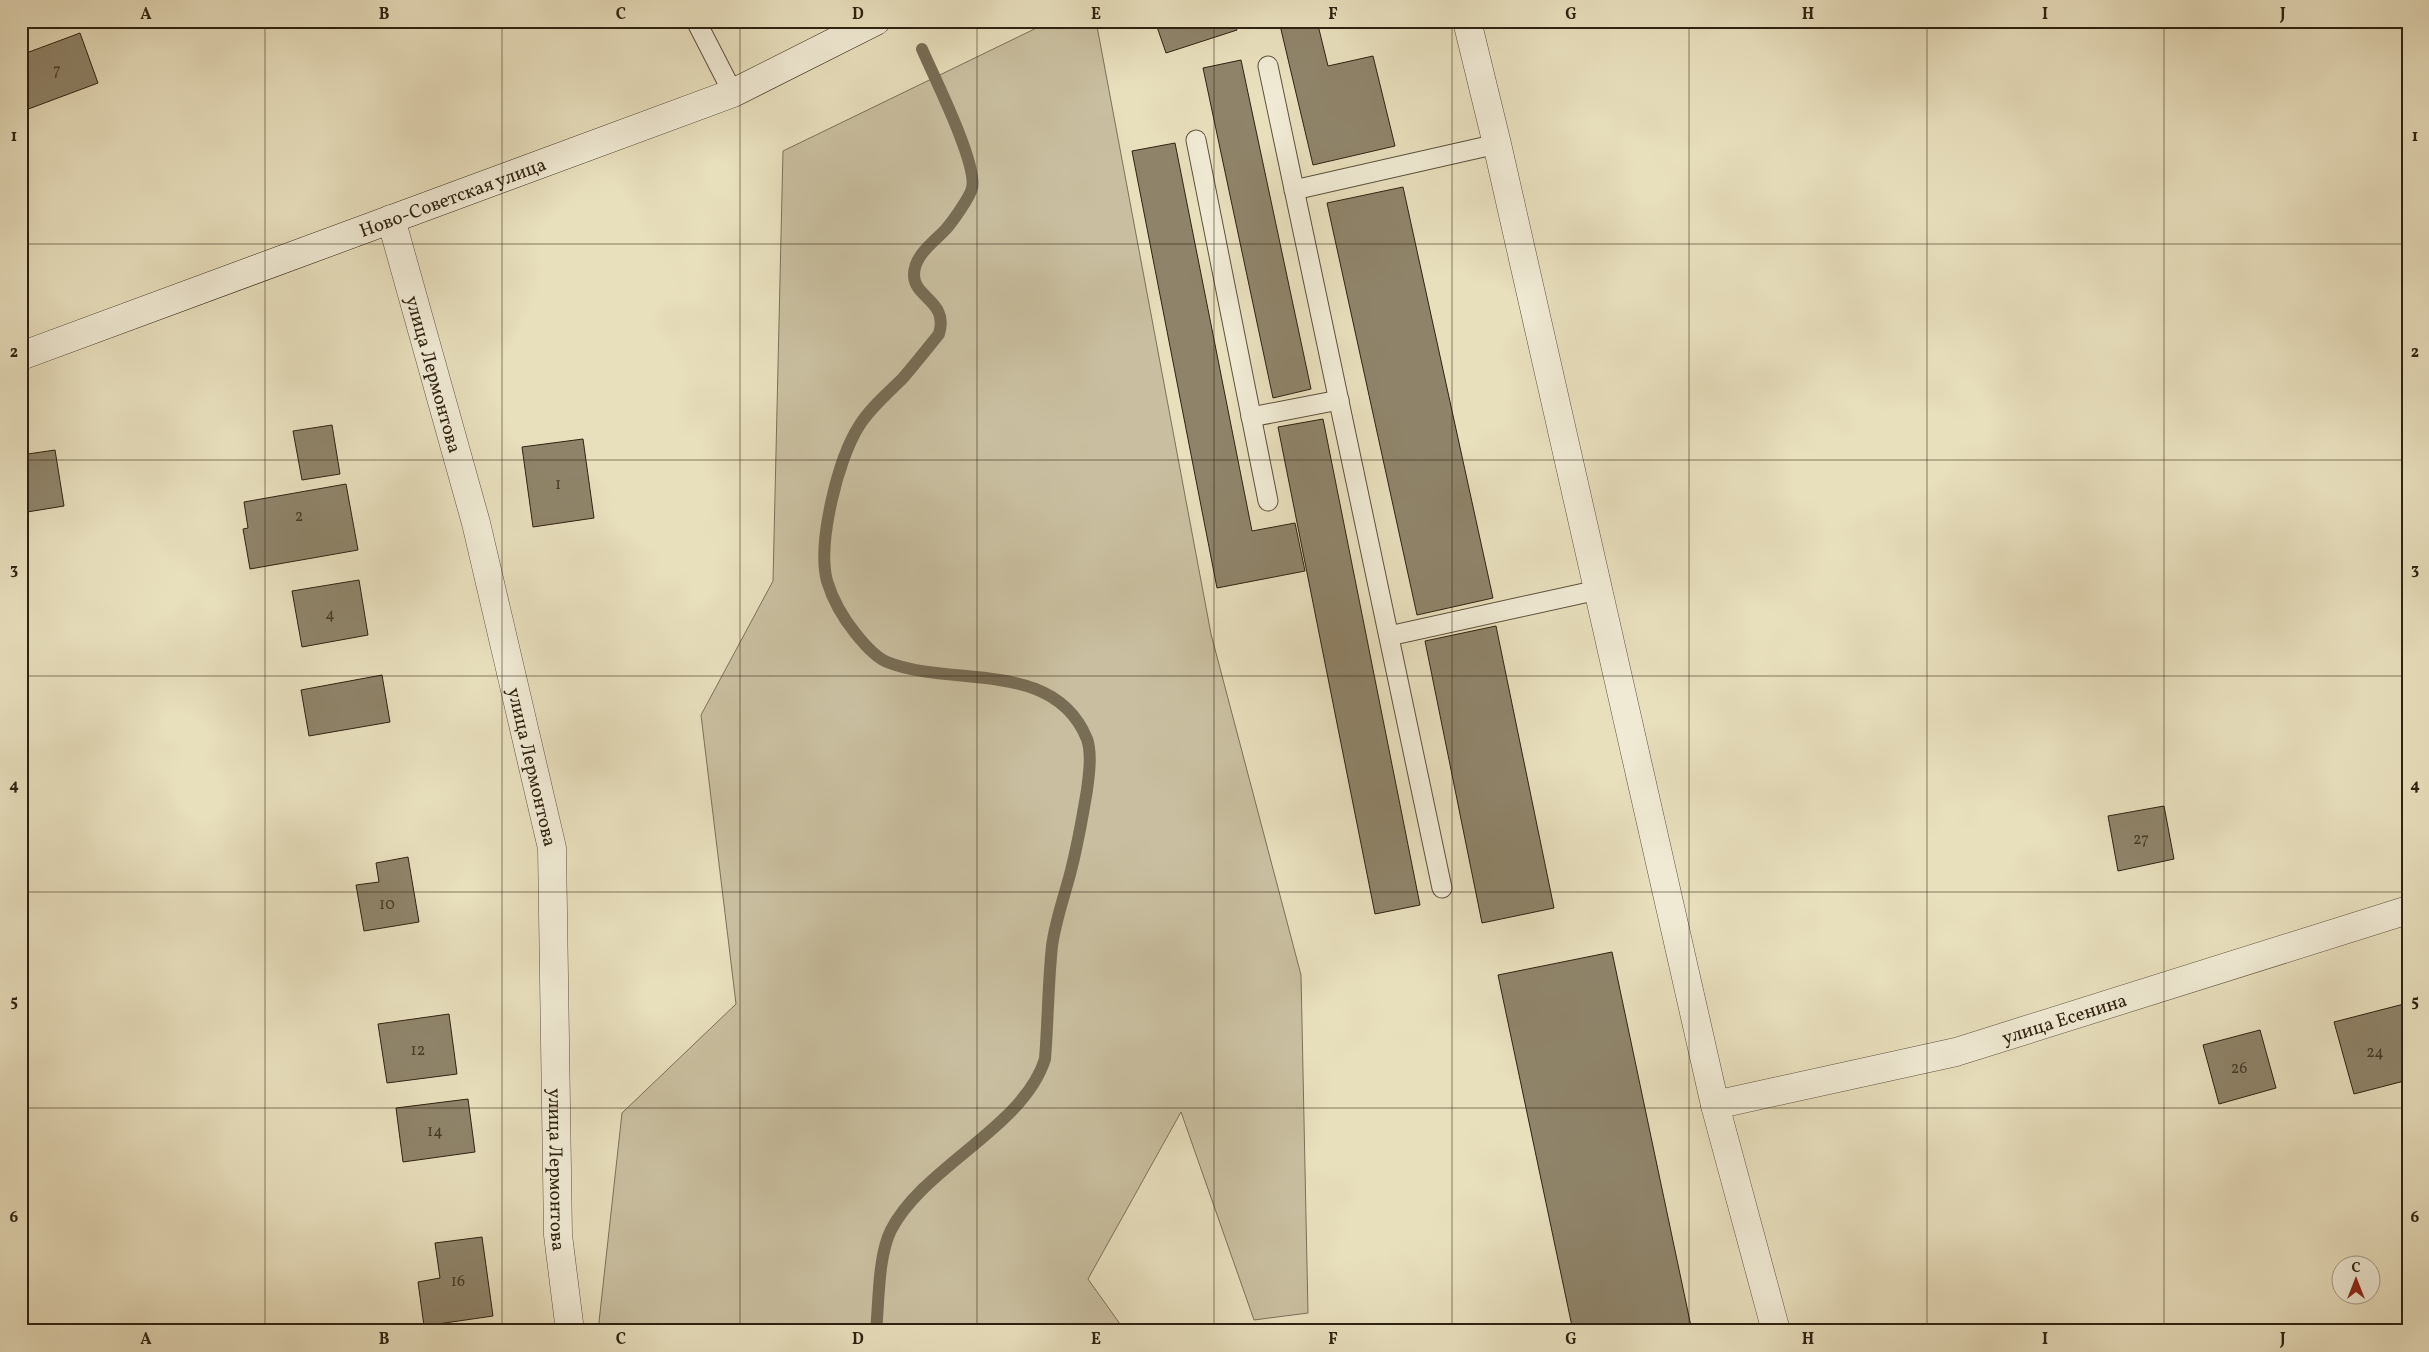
<svg xmlns="http://www.w3.org/2000/svg" width="2429" height="1352" font-family="Vollkorn,serif">
<style>
.green{fill:#c9bfa0;stroke:#7c7058}
.lines{fill:none;stroke-linecap:round;stroke-linejoin:round}
.stream{stroke:#786d55;stroke-width:12}
.building{fill:#8f846a;stroke:#2f2211}
.lane-casing{stroke:#5d513c;stroke-width:21}
.street-casing{stroke:#5d513c;stroke-width:29}
.secondary-casing{stroke:#2f2211;stroke-width:29}
.lane{stroke:#f0ead4;stroke-width:19}
.street{stroke:#f0ead4;stroke-width:28}
.secondary{stroke:#f0ead4;stroke-width:28}
.grid{fill:none;stroke:#2f2211;stroke-width:1;stroke-opacity:0.55}
.labels{text-anchor:middle;stroke-width:4;stroke-linejoin:round;paint-order:stroke}
.number-label{font-size:16px;fill:#473a27}
.street-label{font-size:19px;fill:#2f2211;stroke:#f0ead4}
.neatline{fill:none;stroke:#2f2211;stroke-width:2}
.grid-label{font-size:16px;text-anchor:middle;font-weight:bold;fill:#2f2211}
</style>
<rect width="100%" height="100%" fill="#e8dfbd"/>
<filter id="stains"><feTurbulence type="fractalNoise" baseFrequency=".004" numOctaves="4"/><feColorMatrix values="0 0 0 0 .2 0 0 0 0 .09 0 0 0 0 .02 0 0 0 .5 -.17"/></filter>
<radialGradient id="worn" r=".72"><stop offset=".6" stop-color="#630" stop-opacity="0"/><stop offset="1" stop-color="#630" stop-opacity=".3"/></radialGradient>
<path class="green" d="M1051 21H1096L1211 634 1301 975 1308 1313 1254 1320 1181 1112 1088 1279 1125 1331H598L622 1113 736 1004 701 715 773 581 783 151Z"/>
<g class="lines">
<path class="stream" d="M876 1331C879 1301 878 1256 891 1230 924 1166 1024 1127 1045 1059 1048 1022 1048 984 1052 946 1055 923 1063 900 1069 878 1077 849 1082 820 1087 790 1089 775 1092 754 1087 739 1054 658 952 688 887 662 875 657 864 644 856 634 843 618 833 601 827 581 817 543 838 459 859 426 870 408 888 393 903 378 915 364 927 349 939 334 949 301 914 298 914 275 914 255 934 242 946 229 953 221 970 197 972 188 978 164 933 75 922 49"/>
</g>
<g class="building">
<path d="M1155 21H1234L1237 30 1166 53Z"/>
<path d="M1279 21H1317L1328 66 1373 56 1395 146 1313 165Z"/>
<path d="M80 33 98 83 23 111 21 55Z"/>
<path d="M1241 60 1311 389 1273 398 1203 68Z"/>
<path d="M1175 143 1252 531 1295 523 1305 571 1217 588 1132 151Z"/>
<path d="M1403 187 1493 598 1417 615 1327 203Z"/>
<path d="M1323 419 1420 905 1375 914 1278 427Z"/>
<path d="M332 425 340 474 302 480 293 431Z"/>
<path d="M583 439 594 518 533 527 522 447Z"/>
<path d="M55 450 64 506 21 513V455Z"/>
<path d="M346 484 358 550 250 569 243 529 248 528 244 502Z"/>
<path d="M359 580 368 635 302 647 292 591Z"/>
<path d="M1496 626 1554 908 1482 923 1425 641Z"/>
<path d="M382 675 390 722 309 736 301 690Z"/>
<path d="M2164 806 2174 859 2118 871 2108 816Z"/>
<path d="M408 857 419 922 364 931 356 885 379 882 376 863Z"/>
<path d="M1612 952 1692 1331H1573L1498 975Z"/>
<path d="M2404 1004 2408 1019V1080L2354 1094 2334 1022Z"/>
<path d="M449 1014 457 1074 387 1083 378 1024Z"/>
<path d="M2260 1030 2276 1088 2219 1104 2203 1045Z"/>
<path d="M468 1099 475 1152 403 1162 396 1108Z"/>
<path d="M482 1237 493 1316 424 1326 418 1282 440 1278 435 1243Z"/>
</g>
<g class="lines">
<defs>
<g id="lane">
<path d="M696 21 733 93"/>
<path d="M1268 66 1442 888"/>
<path d="M1196 140 1268 501"/>
<path d="M1294 190 1497 144"/>
<path d="M1251 417 1339 400"/>
<path d="M1389 636 1598 590"/>
</g>
<g id="street">
<path d="M1467 21 1497 144 1715 1105 1776 1331"/>
<path id="s1" d="M391 219 476 523 552 848 558 1235 570 1331"/>
<path id="s2" d="M1715 1105 1956 1052 2408 910"/>
</g>
<g id="secondary">
<path id="s3" d="M21 356 733 93 876 21"/>
</g>
</defs>
<use href="#lane" class="lane-casing"/>
<use href="#street" class="street-casing"/>
<use href="#secondary" class="secondary-casing"/>
<use href="#lane" class="lane"/>
<use href="#street" class="street"/>
<use href="#secondary" class="secondary"/>
</g>
<path class="grid" d="M265 21V1331M502 21V1331M740 21V1331M977 21V1331M1214 21V1331M1452 21V1331M1689 21V1331M1927 21V1331M2164 21V1331M21 244H2408M21 460H2408M21 676H2408M21 892H2408M21 1108H2408"/>
<g class="labels">
<g class="number-label">
<text x="57" y="75">7</text>
<text x="558" y="489">1</text>
<text x="299" y="521">2</text>
<text x="330" y="619">4</text>
<text x="2141" y="844">27</text>
<text x="387" y="909">10</text>
<text x="418" y="1055">12</text>
<text x="2375" y="1057">24</text>
<text x="2239" y="1073">26</text>
<text x="435" y="1136">14</text>
<text x="458" y="1286">16</text>
</g>
<g class="street-label">
<text dy="7" stroke="none"><textPath href="#s3" startOffset="460">Ново-Советская улица</textPath></text>
<text dy="7" stroke="none"><textPath href="#s1" startOffset="161">улица Лермонтова</textPath></text>
<text dy="7" stroke="none"><textPath href="#s1" startOffset="566">улица Лермонтова</textPath></text>
<text dy="7" stroke="none"><textPath href="#s2" startOffset="360">улица Есенина</textPath></text>
<text dy="7" stroke="none"><textPath href="#s1" startOffset="971">улица Лермонтова</textPath></text>
</g>
</g>
<rect width="2429" height="1352" fill="none" stroke="#e8dfbd" stroke-width="55"/>
<g transform="translate(2356 1280)"><circle r="24" fill="#f0ead4" stroke="#a39a86"/>
<path d="M0-4L9 19L0 12L-9 19Z" fill="#8f2418"/>
<text y="-8" font-size="14" font-weight="bold" text-anchor="middle" fill="#2f2211">С</text>
</g>
<rect x="28" y="28" width="2374" height="1296" class="neatline"/>
<g class="grid-label">
<text x="146" y="19">A</text>
<text x="384" y="19">B</text>
<text x="621" y="19">C</text>
<text x="858" y="19">D</text>
<text x="1096" y="19">E</text>
<text x="1333" y="19">F</text>
<text x="1571" y="19">G</text>
<text x="1808" y="19">H</text>
<text x="2045" y="19">I</text>
<text x="2283" y="19">J</text>
<text x="14" y="141">1</text>
<text x="2415" y="141">1</text>
<text x="14" y="357">2</text>
<text x="2415" y="357">2</text>
<text x="14" y="574">3</text>
<text x="2415" y="574">3</text>
<text x="14" y="790">4</text>
<text x="2415" y="790">4</text>
<text x="14" y="1006">5</text>
<text x="2415" y="1006">5</text>
<text x="14" y="1222">6</text>
<text x="2415" y="1222">6</text>
<text x="146" y="1344">A</text>
<text x="384" y="1344">B</text>
<text x="621" y="1344">C</text>
<text x="858" y="1344">D</text>
<text x="1096" y="1344">E</text>
<text x="1333" y="1344">F</text>
<text x="1571" y="1344">G</text>
<text x="1808" y="1344">H</text>
<text x="2045" y="1344">I</text>
<text x="2283" y="1344">J</text>
</g>
<rect width="100%" height="100%" filter="url(#stains)"/>
<rect width="100%" height="100%" fill="url(#worn)"/>
</svg>
